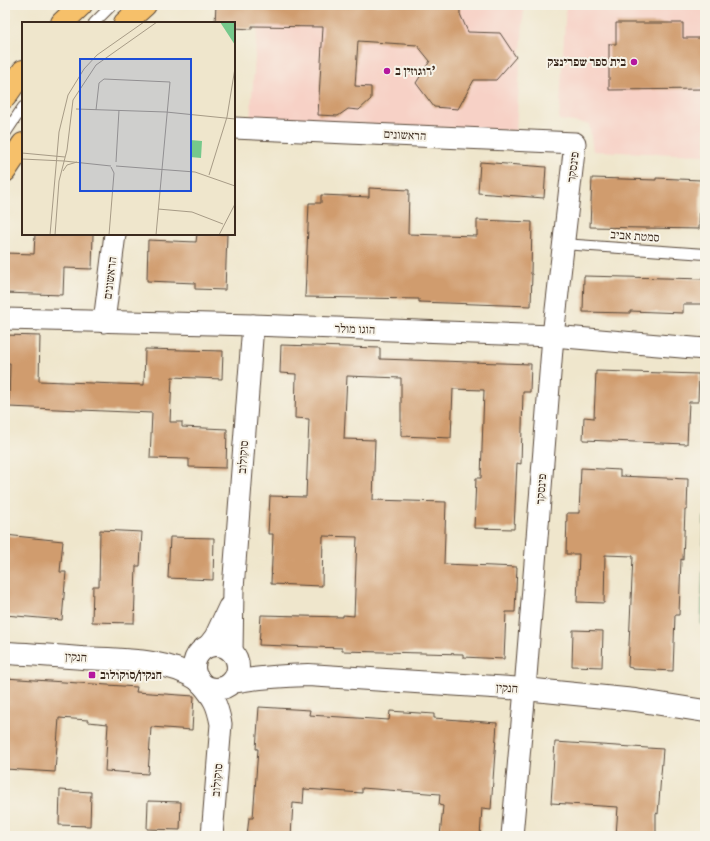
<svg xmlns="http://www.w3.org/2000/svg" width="710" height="841" font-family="'IM FELL Great Primer','Frank Ruhl Libre',serif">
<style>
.built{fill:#f7d1c6}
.green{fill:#75c88b;stroke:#587954}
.building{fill:#d09c6e}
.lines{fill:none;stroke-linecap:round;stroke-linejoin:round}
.service-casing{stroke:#564638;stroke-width:12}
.minor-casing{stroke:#564638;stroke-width:23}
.tertiary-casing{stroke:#564638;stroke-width:24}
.primary-casing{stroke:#564638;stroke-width:24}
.service{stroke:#fff;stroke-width:10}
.minor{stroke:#fff;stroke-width:21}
.tertiary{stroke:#fff;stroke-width:22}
.primary{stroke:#f6c06b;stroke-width:22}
.poi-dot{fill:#b5179e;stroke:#f7f3e8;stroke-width:1.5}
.labels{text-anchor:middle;stroke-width:4;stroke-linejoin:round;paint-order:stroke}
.poi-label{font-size:12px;font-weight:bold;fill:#3b2a1e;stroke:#f7f3e8;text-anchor:start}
.street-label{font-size:12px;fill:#3b2a1e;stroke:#f7f3e8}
.inset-road{fill:none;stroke:#a79b86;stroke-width:1}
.view{fill:#1d4ed8;fill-opacity:0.15;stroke:#1d4ed8;stroke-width:2}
.inset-edge{fill:none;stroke:#3b2a1e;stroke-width:2}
</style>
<rect width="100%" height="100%" fill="#f7f3e8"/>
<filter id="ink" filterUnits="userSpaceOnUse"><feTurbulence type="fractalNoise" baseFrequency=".025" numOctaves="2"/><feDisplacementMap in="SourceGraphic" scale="8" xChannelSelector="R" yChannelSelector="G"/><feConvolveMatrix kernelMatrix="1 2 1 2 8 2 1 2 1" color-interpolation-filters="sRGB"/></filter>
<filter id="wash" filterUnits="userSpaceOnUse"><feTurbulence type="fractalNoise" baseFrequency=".012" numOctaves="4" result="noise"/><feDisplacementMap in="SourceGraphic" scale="16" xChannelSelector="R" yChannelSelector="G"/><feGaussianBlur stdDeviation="0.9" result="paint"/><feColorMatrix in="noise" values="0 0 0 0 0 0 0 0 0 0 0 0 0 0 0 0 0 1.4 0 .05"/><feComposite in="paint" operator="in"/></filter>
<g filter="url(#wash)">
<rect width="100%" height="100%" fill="#efe6cc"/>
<g class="built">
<path d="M262 5H524L516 131 250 120 258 23Z"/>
<path d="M566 5H705V155L593 151 589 124 559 120Z"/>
</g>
<path class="green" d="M704 517H705V625H701Z"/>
<g id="blocks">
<g class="building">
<path d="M216 5H460V14L468 32 500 33 516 57 496 80H474L458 109 434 107 416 83 430 61 417 45 358 41 355 86 371 87V99L359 110 348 109 338 116 318 115 323 27 252 26V29L234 28V23H215Z"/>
<path d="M616 23H683V38H705V89L609 90V44H616Z"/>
<path d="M480 162 546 167 544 198 478 193Z"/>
<path d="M592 178 656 180V178L701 180 699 229 590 227Z"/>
<path d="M369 188 409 190 408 234 477 236V220L532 222 531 274H532L531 306 419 302V299L305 297 309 203H321V195L369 197Z"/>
<path d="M35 234H93L92 269 64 268 63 295 5 293V253L34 254Z"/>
<path d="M197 234H227L225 290 195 289V283L147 281 148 240 196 242Z"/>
<path d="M584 276 705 279V304H683V313L630 311V313L583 312Z"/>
<path d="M5 335 40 336 39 381 144 385 145 349 223 351 222 379 172 377 170 422H182V427L227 429 226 468 189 467V459L150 458 152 413 9 407 10 363H5Z"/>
<path d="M281 345 380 348V359L531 364 530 392H523L521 464 517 463 514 529 474 528 476 478H481L484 390 453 389 451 438 401 436V378L347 376 344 439 375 440 373 500 446 502 444 564 517 567 515 612H506L504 659 463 657V654L342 651V648L259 645 261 615 343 617V615L354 616 357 537 323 536 322 586 271 584 273 534H268L270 496 306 497 309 419 295 418 296 374 280 373Z"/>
<path d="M596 371 699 374 698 402H689L687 444 583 440 584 417 594 418Z"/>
<path d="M581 468 620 470V476L688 479 687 510H685L683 560 681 559 679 615H675L673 671 632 669V668L628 667 633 556 605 555 604 603 577 602 579 554H566L567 513H579Z"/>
<path d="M100 530 142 532 140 566H136L134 623 92 622 93 586H99Z"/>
<path d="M5 535 63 541 60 572H66L62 620 5 615Z"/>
<path d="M170 537 214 538 213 580 168 578Z"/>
<path d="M573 630 603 631 602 667 572 666Z"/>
<path d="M5 678 137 687 136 692 194 696 192 730 151 727 148 774 105 771 108 724 88 722V720L59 718 55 772 5 769Z"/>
<path d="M259 707 310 710 309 715 389 720 390 711 434 714V718L497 723 491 809 482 808 480 836H440L443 806 439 805 440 794 362 788V793L304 789 303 804 293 803 291 836H247L249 818H253L258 749H256Z"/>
<path d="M555 742 663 749 658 814 656 813V836H616L618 807 551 803Z"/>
<path d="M60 790 91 792 90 826 59 825Z"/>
<path d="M148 801 181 802 180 830 147 829Z"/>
</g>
</g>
</g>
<g filter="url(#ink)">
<use href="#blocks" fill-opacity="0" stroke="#564638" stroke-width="1"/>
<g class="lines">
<defs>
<g id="service">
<path d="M94 23 112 5"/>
<path d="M5 134 23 107"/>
<path d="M563 244 705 254"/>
</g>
<g id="minor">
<path d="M234 128 575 143 553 336 525 689 512 836"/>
<path d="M5 319 253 325 553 336 705 349"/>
<path d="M104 322 115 234"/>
<path d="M208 646 215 637 229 607"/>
<path d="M232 652 233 589 253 325"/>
<path d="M201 683C214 699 217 703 221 724L212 836"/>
</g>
<g id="tertiary">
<circle cx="216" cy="667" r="22"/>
<path d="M5 653C31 654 56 656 82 658 120 660 166 658 199 680"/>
<path d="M233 682C258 677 283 676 308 675L525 689 635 700 705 711"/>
</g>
<g id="primary">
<path d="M62 23 81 5"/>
<path d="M125 23 145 5"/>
<path d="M5 97 23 71"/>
<path d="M5 171 23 144"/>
</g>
</defs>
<use href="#service" class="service-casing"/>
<use href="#minor" class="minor-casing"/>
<use href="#tertiary" class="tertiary-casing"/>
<use href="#primary" class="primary-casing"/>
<use href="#service" class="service"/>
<use href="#minor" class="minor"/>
<use href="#tertiary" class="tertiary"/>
<use href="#primary" class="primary"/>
</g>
</g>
<g class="poi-dot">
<circle cx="634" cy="62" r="4"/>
<circle cx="387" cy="71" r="4"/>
<rect x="88" y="671" width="8" height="8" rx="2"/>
</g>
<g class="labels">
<g class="poi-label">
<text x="626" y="66" text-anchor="end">בית ספר שפרינצק</text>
<text x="395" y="75">רוגוזין ב'</text>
<text x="100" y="679">חנקין/סוקולוב</text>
</g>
<g class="street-label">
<text transform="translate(405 135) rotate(3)" y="4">הראשונים</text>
<text transform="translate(573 167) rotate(-83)" y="4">פינסקר</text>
<text transform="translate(635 236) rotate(4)" y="4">סמטת אביב</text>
<text transform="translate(110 278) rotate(-83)" y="4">הראשונים</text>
<text transform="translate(355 329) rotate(2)" y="4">הוגו מולר</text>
<text transform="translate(243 457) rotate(-86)" y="4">סוקולוב</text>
<text transform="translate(541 489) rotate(-86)" y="4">פינסקר</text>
<text transform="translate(76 657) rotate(4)" y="4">חנקין</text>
<text transform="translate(507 688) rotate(4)" y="4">חנקין</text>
<text transform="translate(217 780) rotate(-85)" y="4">סוקולוב</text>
</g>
</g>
<g transform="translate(22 22)">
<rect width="213" height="213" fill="#efe6cc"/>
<path d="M198 0H213V23ZM168 118 180 119 179 136 168 135Z" fill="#75c88b"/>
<path class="inset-road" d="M54 87 144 90 213 97M74 88 77 61 82 57 148 60 134 213M0 131 43 135M0 137 42 139M42 139 89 144M94 140 97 88M94 144 173 150 213 164M41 149 45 143 55 140M187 153 205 95 213 46M136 187 170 190 201 202M28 213 37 110 46 73 62 47 75 33 122 0M33 213 37 159 45 128 51 78 74 43 135 0M87 213 92 151 89 145M197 213 213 182"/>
<path class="view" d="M58 37H169V169H58Z"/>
<rect width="213" height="213" class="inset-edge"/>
</g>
<rect width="710" height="841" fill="none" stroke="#f7f3e8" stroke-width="20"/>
</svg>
